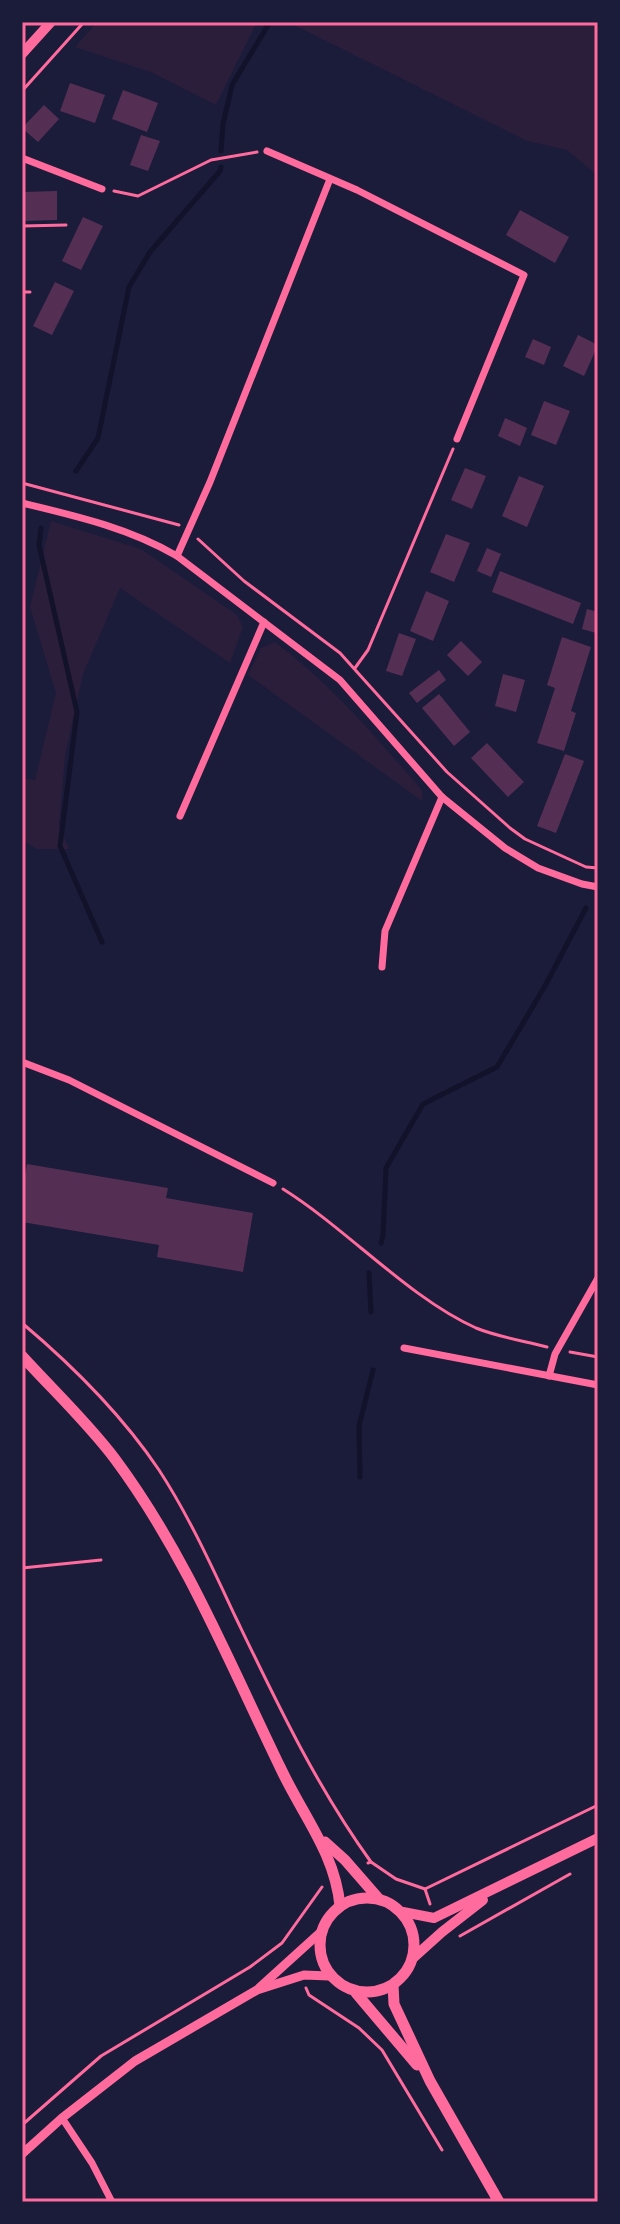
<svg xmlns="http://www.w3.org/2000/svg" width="620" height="2224" font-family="'Source Serif 4',serif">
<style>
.green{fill:#2a1e3b}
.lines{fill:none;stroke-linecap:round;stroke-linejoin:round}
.stream{stroke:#12122b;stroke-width:5}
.building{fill:#542f53}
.path{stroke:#ff6b9d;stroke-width:3}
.minor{stroke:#ff6b9d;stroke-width:7}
.tertiary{stroke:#ff6b9d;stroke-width:9}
.secondary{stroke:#ff6b9d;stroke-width:10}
.primary{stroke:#ff6b9d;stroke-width:11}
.neatline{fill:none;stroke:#ff6b9d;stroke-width:3}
</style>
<rect width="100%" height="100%" fill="#1b1b3a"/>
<g class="green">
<path d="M97 22H257L216 105 153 73 75 47Z"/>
<path d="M288 22H598V176L567 150 527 141Z"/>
<path d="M51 521 141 549 237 615 243 627 230 663 120 588 83 674 65 756 59 826 69 849H37L22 840V778L35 780 56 693 30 607Z"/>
<path d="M275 642C332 685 376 737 422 790V801L248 675 261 648Z"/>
</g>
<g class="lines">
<g class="stream">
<path d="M221 151 223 124 232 85 270 22"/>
<path d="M76 471 98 438 129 287 150 252 220 171 221 167"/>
<path d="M41 528 39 545 77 712 60 846 102 942"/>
<path d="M381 1243 383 1236 386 1168 423 1104 497 1067 545 986 586 908"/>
<path d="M369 1273 371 1312"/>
<path d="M360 1477 359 1426 373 1370"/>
</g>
</g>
<g class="building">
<path d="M70 83 105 95 95 123 60 111Z"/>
<path d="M123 90 158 103 147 132 112 119Z"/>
<path d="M44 105 59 119 38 142 22 128Z"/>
<path d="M141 135 160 141 148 171 130 165Z"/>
<path d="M57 191V220L22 221V192Z"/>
<path d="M520 210 569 237 555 263 506 235Z"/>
<path d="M83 217 103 226 81 270 62 261Z"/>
<path d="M55 282 74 291 52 335 33 326Z"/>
<path d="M578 335 598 345 584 376 563 366Z"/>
<path d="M533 339 551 347 544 365 525 357Z"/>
<path d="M544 401 570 411 556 445 531 435Z"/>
<path d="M505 418 527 428 520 446 498 436Z"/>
<path d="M465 468 486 476 472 509 451 500Z"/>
<path d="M519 476 544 486 527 527 502 516Z"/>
<path d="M446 534 470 543 454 582 430 572Z"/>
<path d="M487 548 501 554 491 577 477 571Z"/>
<path d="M500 571 581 603 573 624 492 592Z"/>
<path d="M426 591 449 601 433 641 410 631Z"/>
<path d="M587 609 598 612 596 633 582 629Z"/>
<path d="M399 633 416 639 402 676 386 671Z"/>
<path d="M562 637 591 647 571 711 576 713 564 751 537 743 555 688 547 685Z"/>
<path d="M461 641 482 662 468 676 447 655Z"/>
<path d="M439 670 446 680 417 703 409 693Z"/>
<path d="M503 674 525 680 516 712 495 706Z"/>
<path d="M439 694 470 732 454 746 422 708Z"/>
<path d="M487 743 524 782 508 797 471 758Z"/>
<path d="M565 754 584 761 556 833 537 826Z"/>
<path d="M27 1164 168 1188 166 1198 253 1213 243 1272 157 1257 159 1245 22 1222V1193Z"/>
</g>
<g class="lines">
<g class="path">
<path d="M22 91 84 22"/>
<path d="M114 191 138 196 211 160 257 152"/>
<path d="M22 226 66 225"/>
<path d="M22 292H30"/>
<path d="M22 483 179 525"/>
<path d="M198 539 244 581 340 653 447 772 510 828 525 839 586 867 598 868"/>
<path d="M355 668 368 650 453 449"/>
<path d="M283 1189C347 1229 409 1298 476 1328 498 1337 524 1341 547 1347"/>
<path d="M22 1323C73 1366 122 1415 159 1470 189 1516 212 1567 235 1616 276 1701 316 1786 371 1862"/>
<path d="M570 1352 598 1357"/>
<path d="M22 1568 101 1560"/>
<path d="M368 1863 371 1862 396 1879 425 1889 598 1805"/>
<path d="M425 1889 430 1904"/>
<path d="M460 1936 570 1874"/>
<path d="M306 1988 309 1995 359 2028 382 2050 442 2150"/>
<path d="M22 2125 101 2056 250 1967 282 1943 322 1887"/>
</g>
<g class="minor">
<path d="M267 151 357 190 524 275 457 439"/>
<path d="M22 158 102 189"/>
<path d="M22 503C76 516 129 528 177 556L340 680 442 797 505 848 538 868 582 884 598 887"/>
<path d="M177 556 210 482 330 179"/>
<path d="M180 816 264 622"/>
<path d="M382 967 385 931 442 797"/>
<path d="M22 1062 69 1080 273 1183"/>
<path d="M404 1348 598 1385"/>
<path d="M549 1376 555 1354 598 1278"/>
<path d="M62 2118 92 2163 112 2202"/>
</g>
<g class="tertiary">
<path d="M259 1988 323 1930"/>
<path d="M22 2154 62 2118 135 2061 257 1990 304 1975 329 1976"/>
</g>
<g class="secondary">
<path d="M22 54 51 22"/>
<path d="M403 1912 434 1918 598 1838"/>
<path d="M412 1959 442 1932 483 1900"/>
</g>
<g class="primary">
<path d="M22 1356C53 1390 88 1423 115 1459 185 1553 230 1664 281 1769 303 1816 335 1853 340 1906"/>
<path d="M325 1842 345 1860 379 1899"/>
<circle cx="367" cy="1945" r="47"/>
<path d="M393 1985 394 2004 430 2081 499 2202"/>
<path d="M356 1993 417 2065"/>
</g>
</g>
<rect width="620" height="2224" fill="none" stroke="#1b1b3a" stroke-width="48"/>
<rect x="24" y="24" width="572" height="2176" class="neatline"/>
</svg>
